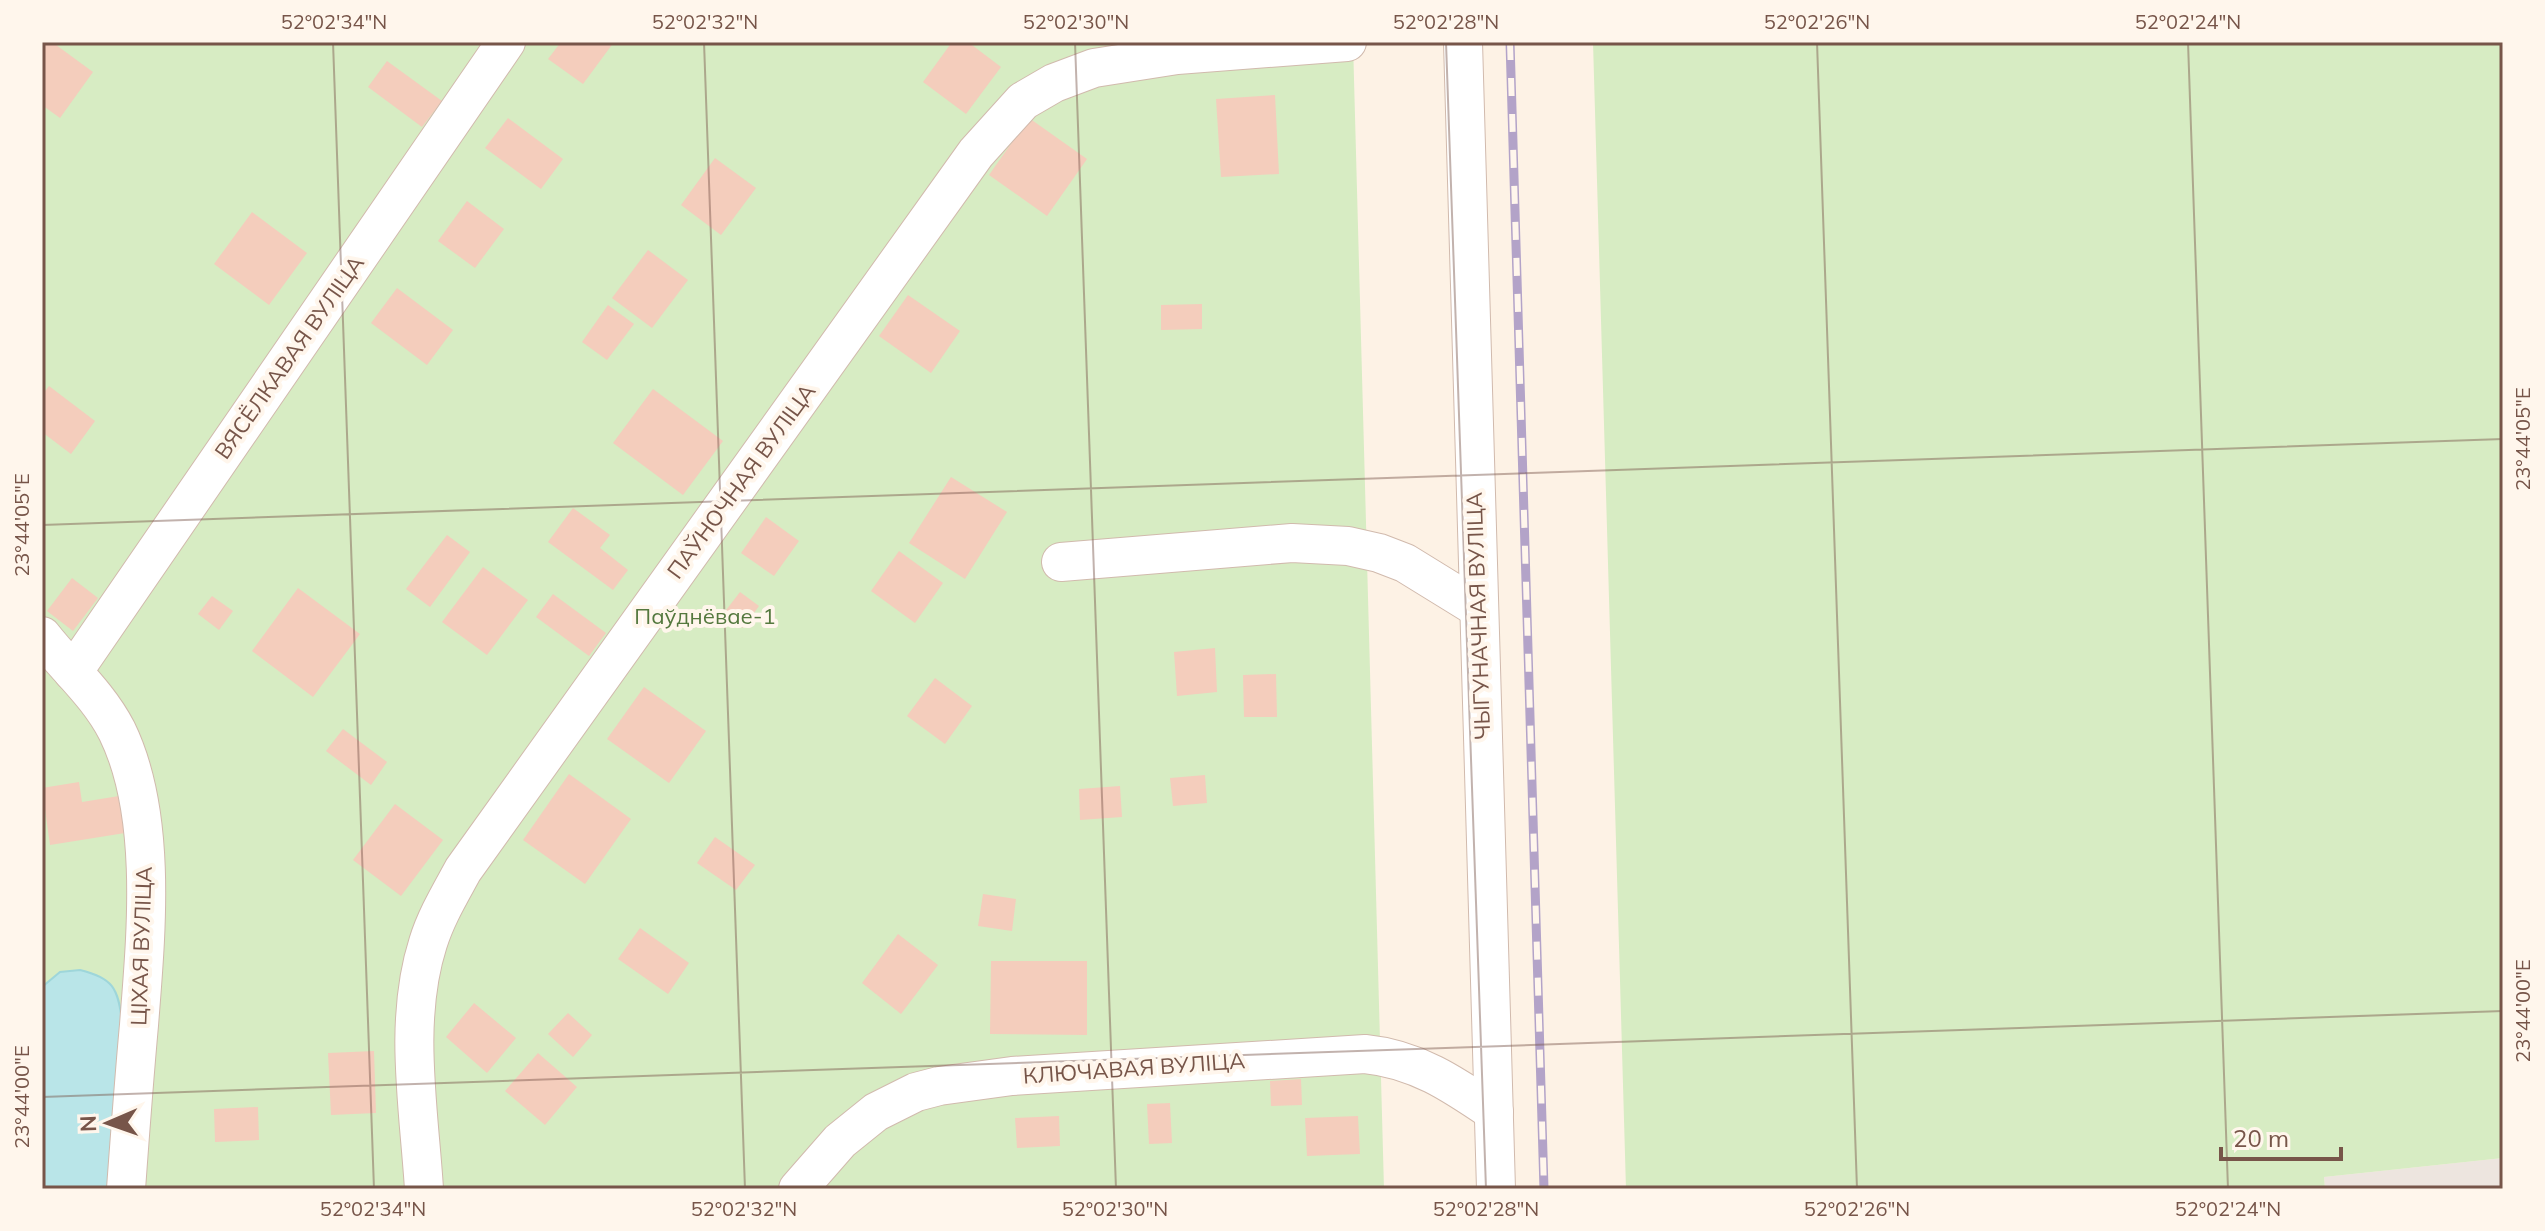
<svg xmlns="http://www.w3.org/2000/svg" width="2545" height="1231" font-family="Mulish,sans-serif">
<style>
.industrial{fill:#ede5df}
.green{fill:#d7ecc3}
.water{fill:#b9e5e8;stroke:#9ed6da;stroke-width:2}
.building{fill:#f4cdbc}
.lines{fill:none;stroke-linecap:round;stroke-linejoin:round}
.minor-casing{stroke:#d1baad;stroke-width:40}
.minor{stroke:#fff;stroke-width:38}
.rail-casing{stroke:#b3a3c8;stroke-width:9}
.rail{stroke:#fff6ec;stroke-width:6;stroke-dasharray:18;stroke-linecap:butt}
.ticks{fill:none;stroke:#775549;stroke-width:2;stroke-opacity:0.45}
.labels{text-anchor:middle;stroke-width:8;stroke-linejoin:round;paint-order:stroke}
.street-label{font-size:22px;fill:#775549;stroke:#fff6ec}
.park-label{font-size:22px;fill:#54783e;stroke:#fff6ec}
.neatline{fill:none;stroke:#775549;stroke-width:3}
.ticks-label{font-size:20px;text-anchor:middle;fill:#775549}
</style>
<rect width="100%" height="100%" fill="#fdf2e5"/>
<path class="industrial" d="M2503 1158V1189H2325L2324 1177Z"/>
<g class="green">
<path d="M42 42H1353L1384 1189H42Z"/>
<path d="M1593 42H2503V1158L2324 1177 2325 1189H1626Z"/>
</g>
<path class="water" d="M80 970C113 978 118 988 122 1021L110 1189H42V987L60 972Z"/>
<g class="building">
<path d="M42 42H52L93 72 60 118 42 105Z"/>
<path d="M561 42H614L583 84 548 59Z"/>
<path d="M952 42H968L1001 67 966 114 923 82Z"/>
<path d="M387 61 442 101 422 127 368 87Z"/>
<path d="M1275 95 1279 174 1221 177 1216 99Z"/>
<path d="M508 118 563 159 541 189 485 148Z"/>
<path d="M1029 118 1087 159 1047 216 989 175Z"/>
<path d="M715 158 756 188 721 235 681 205Z"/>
<path d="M467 201 504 229 475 268 438 241Z"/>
<path d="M252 212 307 253 269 305 214 264Z"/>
<path d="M648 250 688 280 652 328 612 298Z"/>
<path d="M397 288 453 330 427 365 371 323Z"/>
<path d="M908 295 960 331 931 373 879 336Z"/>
<path d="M1202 304V329L1161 330V305Z"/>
<path d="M608 305 634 324 607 360 582 342Z"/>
<path d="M49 386 95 421 71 454 42 432V395Z"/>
<path d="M653 389 723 441 683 495 613 443Z"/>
<path d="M951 477 1007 512 965 579 909 543Z"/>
<path d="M573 508 610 535 600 548 628 570 613 590 548 542Z"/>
<path d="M766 517 799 541 774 576 741 553Z"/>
<path d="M447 535 470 552 430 607 406 589Z"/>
<path d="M899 551 943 583 915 623 871 591Z"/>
<path d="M483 567 528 600 487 655 442 622Z"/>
<path d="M72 578 98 598 73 631 47 611Z"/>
<path d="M298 588 360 634 313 697 252 651Z"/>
<path d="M740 592 759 606 743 628 723 614Z"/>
<path d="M553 594 606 633 589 656 536 617Z"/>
<path d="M212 596 233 611 219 630 198 614Z"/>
<path d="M1215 648 1217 692 1177 696 1174 652Z"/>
<path d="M1276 674 1277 717H1244L1243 675Z"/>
<path d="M935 678 972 706 945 744 907 716Z"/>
<path d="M644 687 706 731 669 783 607 739Z"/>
<path d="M343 729 387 762 371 785 326 751Z"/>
<path d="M569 774 631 819 585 884 523 840Z"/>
<path d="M1205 775 1207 803 1173 806 1170 778Z"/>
<path d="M79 782 82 802 119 796 125 833 50 845 42 788Z"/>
<path d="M1120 786 1122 817 1080 820 1079 789Z"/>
<path d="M395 804 443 840 401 896 353 860Z"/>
<path d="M715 837 755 865 736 890 697 863Z"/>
<path d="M983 894 1016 899 1012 931 978 926Z"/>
<path d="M640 928 689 963 668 994 618 959Z"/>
<path d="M898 934 938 965 901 1014 862 983Z"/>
<path d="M991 961H1087V1035L990 1034Z"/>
<path d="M474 1003 516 1038 487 1073 446 1037Z"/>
<path d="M568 1013 592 1035 573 1057 548 1034Z"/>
<path d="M374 1051 376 1113 331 1115 328 1053Z"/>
<path d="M538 1053 577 1087 545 1125 505 1091Z"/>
<path d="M1301 1079 1302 1105 1271 1106 1270 1081Z"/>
<path d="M1170 1103 1172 1143 1149 1144 1147 1104Z"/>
<path d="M258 1107 259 1140 215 1142 214 1109Z"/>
<path d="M1059 1116 1060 1146 1017 1148 1015 1118Z"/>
<path d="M1358 1116 1360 1154 1307 1156 1305 1118Z"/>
</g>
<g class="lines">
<defs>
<g id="minor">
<path d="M1463 42 1496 1189"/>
<path d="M1061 562 1292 543 1348 546 1379 553 1405 563 1478 608"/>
<path d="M42 636C67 668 98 694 117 731 158 815 146 935 139 1025 134 1080 130 1134 126 1189"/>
<path d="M73 672 506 42"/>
<path d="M424 1189C419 1109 403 1021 428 943 436 917 450 894 463 870L976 153 1023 101 1054 83 1094 68 1177 55 1347 42"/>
<path d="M798 1189 840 1141 876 1112 916 1092 939 1086 1012 1076 1365 1054C1416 1059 1453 1084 1494 1112"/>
</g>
</defs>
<use href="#minor" class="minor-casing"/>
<use href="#minor" class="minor"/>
<defs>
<path id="rail" d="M1510 42 1544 1189"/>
</defs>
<use href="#rail" class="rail-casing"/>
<use href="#rail" class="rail"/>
</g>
<path class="ticks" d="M333 42 374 1189M704 42 745 1189M1075 42 1116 1189M1446 42 1486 1189M1817 42 1857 1189M2188 42 2228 1189M42 525 2503 439M42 1097 2503 1011"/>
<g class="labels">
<g class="street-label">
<text transform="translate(289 357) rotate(-55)" y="8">ВЯСЁЛКАВАЯ ВУЛІЦА</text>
<text transform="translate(741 481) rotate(-54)" y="8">ПАЎНОЧНАЯ ВУЛІЦА</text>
<text transform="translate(1478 616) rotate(-92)" y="8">ЧЫГУНАЧНАЯ ВУЛІЦА</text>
<text transform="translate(141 946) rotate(-88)" y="8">ЦІХАЯ ВУЛІЦА</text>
<text transform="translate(1134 1068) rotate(-4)" y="8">КЛЮЧАВАЯ ВУЛІЦА</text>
</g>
<g class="park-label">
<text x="705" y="624">Паўднёвае-1</text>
</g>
</g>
<rect width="2545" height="1231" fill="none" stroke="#fff6ec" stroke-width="88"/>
<g transform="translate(108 1123) rotate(268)" stroke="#fff6ec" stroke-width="6" paint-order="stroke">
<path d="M0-6L14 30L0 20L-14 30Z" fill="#775549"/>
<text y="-12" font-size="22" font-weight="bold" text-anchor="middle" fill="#775549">N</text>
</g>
<path d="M2221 1147v12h120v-12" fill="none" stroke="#775549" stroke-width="4"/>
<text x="2233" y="1147" font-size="24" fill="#775549" stroke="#fff6ec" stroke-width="6" paint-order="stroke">20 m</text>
<rect x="44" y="44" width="2457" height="1143" class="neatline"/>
<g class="ticks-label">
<text x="334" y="29">52°02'34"N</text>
<text x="705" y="29">52°02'32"N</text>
<text x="1076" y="29">52°02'30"N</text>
<text x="1446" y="29">52°02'28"N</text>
<text x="1817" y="29">52°02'26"N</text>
<text x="2188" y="29">52°02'24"N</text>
<text transform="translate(2523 439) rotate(-90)" y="7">23°44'05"E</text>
<text transform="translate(22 525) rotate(-90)" y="7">23°44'05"E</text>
<text transform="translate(2523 1011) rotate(-90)" y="7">23°44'00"E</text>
<text transform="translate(22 1097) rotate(-90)" y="7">23°44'00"E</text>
<text x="373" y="1216">52°02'34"N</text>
<text x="744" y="1216">52°02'32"N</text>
<text x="1115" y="1216">52°02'30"N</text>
<text x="1486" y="1216">52°02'28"N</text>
<text x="1857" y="1216">52°02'26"N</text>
<text x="2228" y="1216">52°02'24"N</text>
</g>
</svg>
